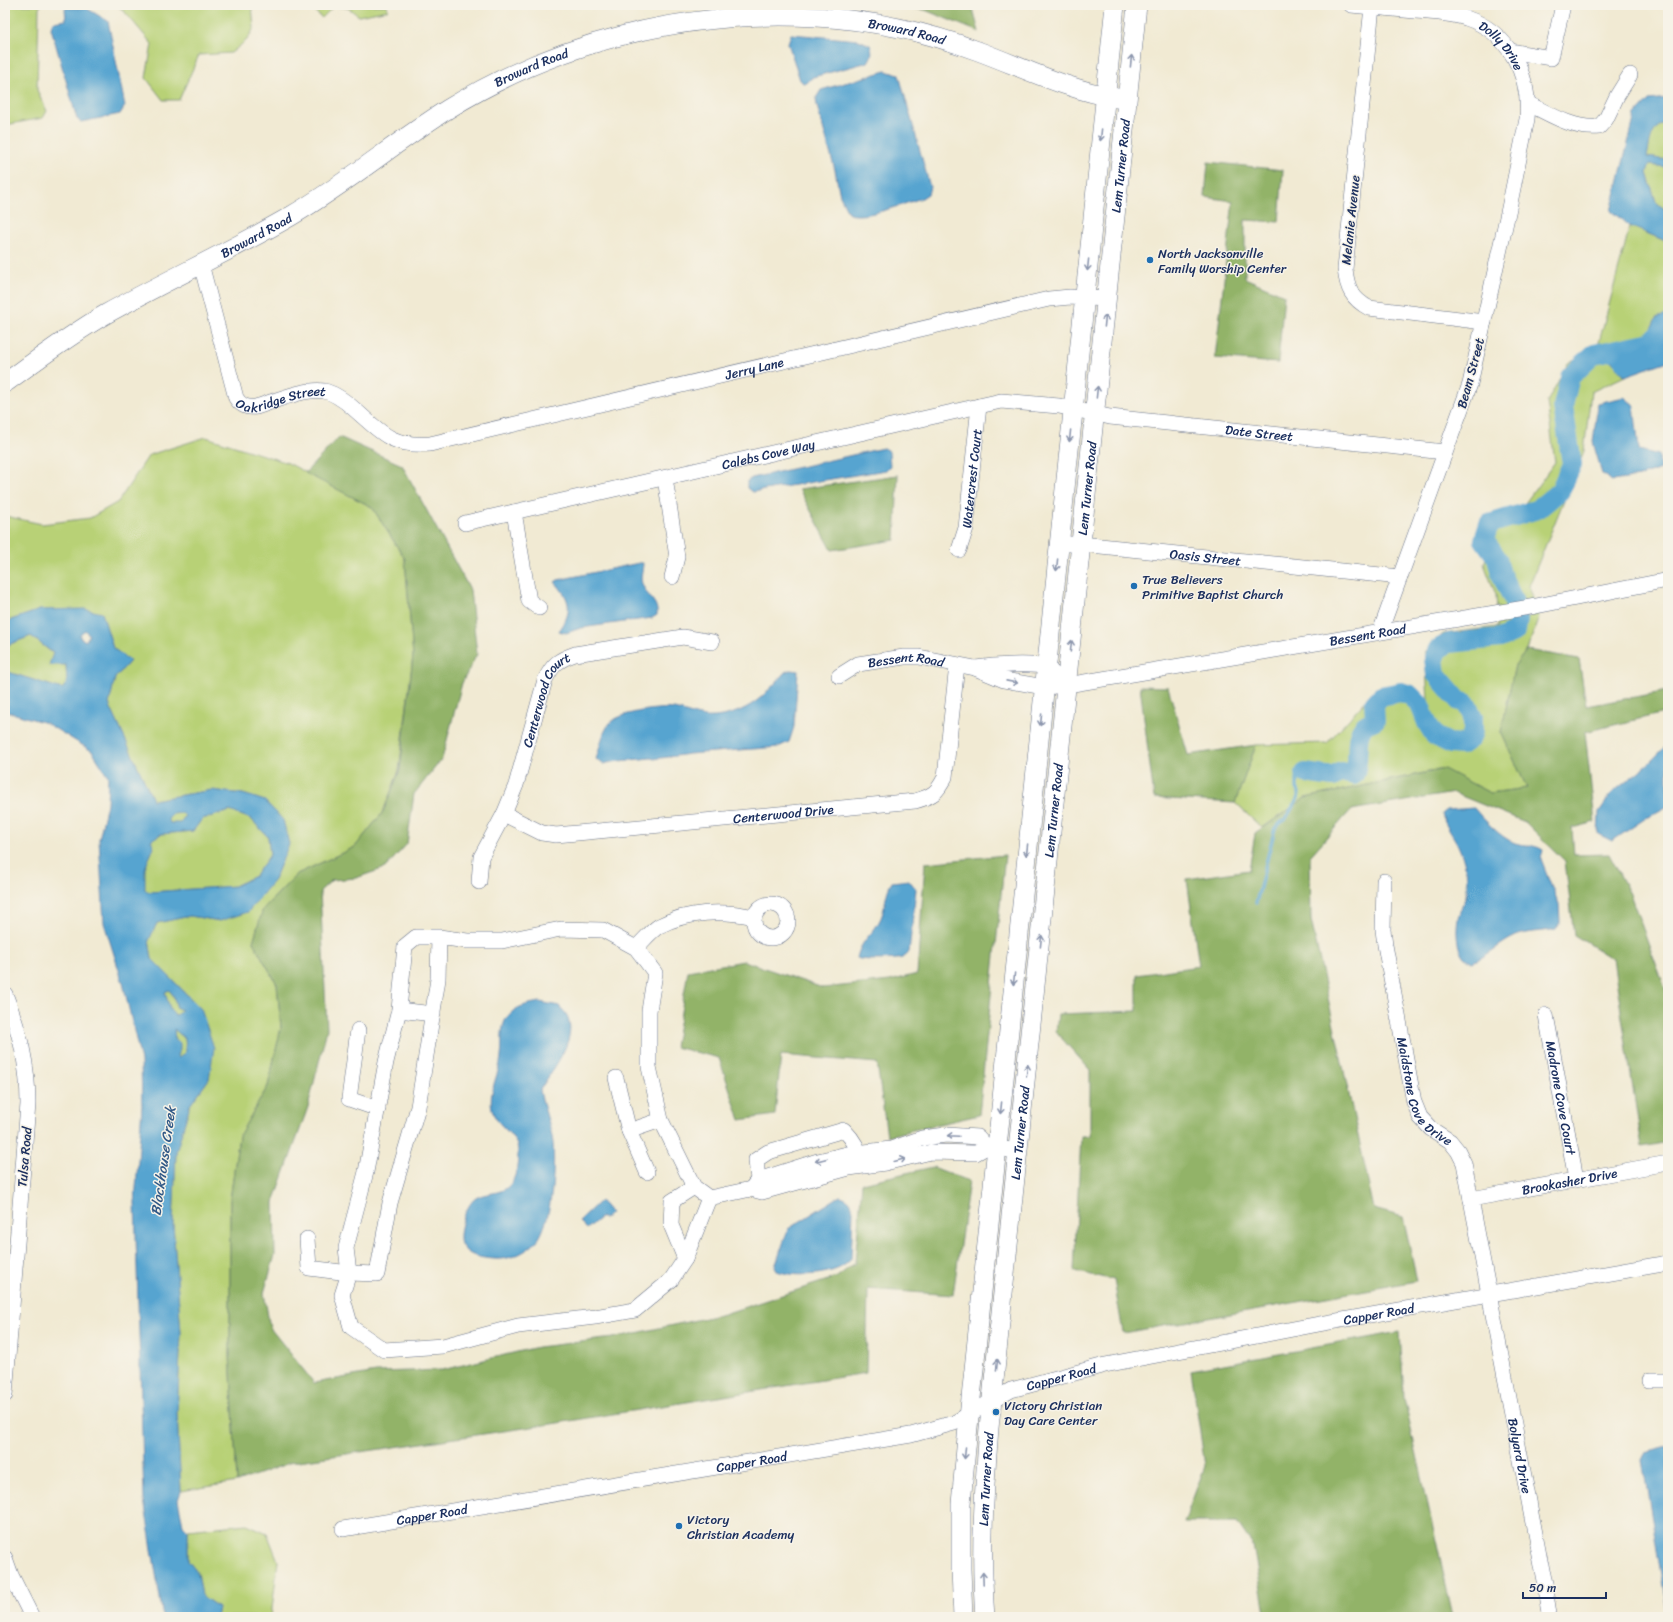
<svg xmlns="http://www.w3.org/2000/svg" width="1673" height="1622" font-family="Sriracha,sans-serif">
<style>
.green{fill:#b8d176;stroke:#6a806a}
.forest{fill:#92b367;stroke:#567162}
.water{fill:#57a4d0;stroke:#396a97;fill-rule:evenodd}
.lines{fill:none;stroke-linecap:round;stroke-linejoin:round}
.stream{stroke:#57a4d0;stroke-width:3.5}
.river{stroke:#57a4d0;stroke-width:20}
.minor-casing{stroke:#667087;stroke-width:16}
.major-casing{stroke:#667087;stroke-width:20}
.minor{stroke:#fff;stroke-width:15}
.major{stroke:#fff;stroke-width:19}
.oneway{stroke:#8d97ae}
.poi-dot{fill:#1f6fb2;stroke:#f7f3e8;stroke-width:1.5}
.labels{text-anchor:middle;stroke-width:3;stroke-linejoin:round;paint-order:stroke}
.street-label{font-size:13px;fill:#1b2f5e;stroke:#f7f3e8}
.poi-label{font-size:13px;fill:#1b2f5e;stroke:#f7f3e8;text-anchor:start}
.water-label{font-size:14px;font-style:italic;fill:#305886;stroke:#f7f3e8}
</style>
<rect width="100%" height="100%" fill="#f7f3e8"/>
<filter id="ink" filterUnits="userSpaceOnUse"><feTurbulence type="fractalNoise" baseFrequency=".025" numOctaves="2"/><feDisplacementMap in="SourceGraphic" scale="8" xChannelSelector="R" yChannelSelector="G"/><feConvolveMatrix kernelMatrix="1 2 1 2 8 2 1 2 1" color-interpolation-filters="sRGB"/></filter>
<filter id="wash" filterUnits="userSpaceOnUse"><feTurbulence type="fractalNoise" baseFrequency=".012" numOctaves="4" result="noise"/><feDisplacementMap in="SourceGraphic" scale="16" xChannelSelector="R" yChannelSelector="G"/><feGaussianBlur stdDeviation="0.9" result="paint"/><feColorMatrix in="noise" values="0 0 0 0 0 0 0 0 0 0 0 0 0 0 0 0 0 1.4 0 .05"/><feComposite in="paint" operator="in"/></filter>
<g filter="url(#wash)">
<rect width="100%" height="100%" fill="#f1ead3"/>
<path class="green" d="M 5,5 L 42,5 L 39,8 L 37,90 L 47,111 L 43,118 L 5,125 Z
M 116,5 L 252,5 L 254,28 L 247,40 L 231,53 L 199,55 L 179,100 L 163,100 L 146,78 L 152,44 L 123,10 Z
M 308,5 L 387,5 L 388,10 L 359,16 L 348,8 L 334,6 L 322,18 Z
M 1664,122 L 1668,122 L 1668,160 L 1647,157 L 1651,133 Z
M 1649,165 L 1668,167 L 1668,212 L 1656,202 L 1647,173 Z
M 1630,226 L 1668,242 L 1668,315 L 1656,318 L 1649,335 L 1599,346 L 1625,376 L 1591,392 L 1584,451 L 1529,586 L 1539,617 L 1527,650 L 1515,665 L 1501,732 L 1527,788 L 1490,793 L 1443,769 L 1305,798 L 1262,828 L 1235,803 L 1256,745 L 1327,743 L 1372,694 L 1401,685 L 1428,700 L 1425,652 L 1443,634 L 1498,627 L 1496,595 L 1484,564 L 1487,555 L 1477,531 L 1487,517 L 1523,506 L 1555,462 L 1547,402 L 1568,363 L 1598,346 Z
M 206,437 L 288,463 L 372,507 L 405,559 L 413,656 L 399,770 L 383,812 L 355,847 L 297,874 L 263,909 L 253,942 L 277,984 L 281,1028 L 268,1086 L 239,1136 L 230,1200 L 230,1355 L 237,1482 L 181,1491 L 177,1413 L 181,1333 L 173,1224 L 176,1152 L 190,1105 L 209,1079 L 201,1009 L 152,959 L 149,940 L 157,923 L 190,916 L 220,921 L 274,880 L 289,844 L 283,820 L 265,801 L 243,794 L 212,790 L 153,800 L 109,704 L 115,678 L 130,661 L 113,648 L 102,613 L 40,610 L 5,622 L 5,516 L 42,524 L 90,518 L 118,502 L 149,455 Z
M 31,636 L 66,664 L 67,683 L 62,689 L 5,671 L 5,646 Z
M 230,811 L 251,819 L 268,837 L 270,855 L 255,876 L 235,886 L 150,892 L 144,890 L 145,868 L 154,847 L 150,840 L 161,834 L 193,831 L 202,819 Z
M 182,813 L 185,816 L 180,824 L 170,823 L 168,819 L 172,814 Z
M 169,990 L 173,995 L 177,1008 L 182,1010 L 175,1017 L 170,1009 L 165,992 Z
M 174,1028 L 185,1039 L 187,1051 L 179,1058 L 177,1055 L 180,1049 L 175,1040 Z
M 247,1524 L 267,1533 L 278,1561 L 271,1617 L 216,1617 L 218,1607 L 202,1596 L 198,1573 L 188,1561 L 188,1530 Z"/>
<path class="forest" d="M 881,5 L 972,5 L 979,32 L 925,10 Z
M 1208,162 L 1283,170 L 1279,222 L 1245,220 L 1245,278 L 1284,295 L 1278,363 L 1215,358 L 1233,201 L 1205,197 Z
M 339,437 L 402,465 L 470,590 L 477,654 L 462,683 L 442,759 L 414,794 L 407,844 L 385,868 L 356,878 L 332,880 L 320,891 L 327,1029 L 308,1107 L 274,1202 L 275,1255 L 264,1293 L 270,1328 L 314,1383 L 376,1372 L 442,1370 L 538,1347 L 613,1338 L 724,1314 L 837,1277 L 855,1263 L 862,1183 L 933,1167 L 969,1181 L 953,1295 L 868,1289 L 866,1373 L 545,1425 L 292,1462 L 237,1482 L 230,1355 L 230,1200 L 239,1136 L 268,1086 L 281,1027 L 277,984 L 253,942 L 263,909 L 297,874 L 355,847 L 383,812 L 400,770 L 413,656 L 405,559 L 372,507 L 305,473 Z
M 898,475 L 895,540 L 832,550 L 799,489 Z
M 1527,650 L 1579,659 L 1586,706 L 1668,691 L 1668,712 L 1585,732 L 1595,822 L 1572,828 L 1574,855 L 1609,854 L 1630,894 L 1668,996 L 1668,1142 L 1642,1147 L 1613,959 L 1574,935 L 1565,861 L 1525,822 L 1454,793 L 1351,810 L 1310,856 L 1311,920 L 1374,1209 L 1403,1217 L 1417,1281 L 1123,1333 L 1114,1280 L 1074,1271 L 1081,1136 L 1090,1136 L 1090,1070 L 1056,1032 L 1058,1014 L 1137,1011 L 1137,975 L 1199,966 L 1187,879 L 1249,870 L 1255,834 L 1305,798 L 1444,769 L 1490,793 L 1527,788 L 1501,732 L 1515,665 Z
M 1140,686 L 1168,687 L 1188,755 L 1256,745 L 1235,803 L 1154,798 Z
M 1005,855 L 979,1115 L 887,1136 L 877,1063 L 781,1055 L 775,1115 L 740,1120 L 719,1058 L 675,1047 L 688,971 L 744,961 L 823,988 L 890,981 L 917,974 L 925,863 Z
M 1400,1332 L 1404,1397 L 1453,1617 L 1266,1617 L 1253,1546 L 1237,1522 L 1184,1522 L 1205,1466 L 1191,1370 Z"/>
<path class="water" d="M 65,8 L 86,8 L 108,21 L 125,106 L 120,114 L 81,122 L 77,119 L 51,28 L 53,22 L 66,20 Z
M 791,34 L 859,40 L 870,45 C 873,52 872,56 868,62 L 813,77 L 806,83 L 803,83 L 800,80 L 788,43 Z
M 886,71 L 899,75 L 930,187 L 928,194 L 922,198 C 902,204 868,219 849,214 L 840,196 L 835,170 L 817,106 L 816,98 L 821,90 Z
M 1668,98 L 1668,122 C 1651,125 1650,143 1647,157 L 1668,160 L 1668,167 L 1649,165 L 1647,173 L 1656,202 L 1668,212 L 1668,242 L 1630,226 L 1611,211 L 1635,115 L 1649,100 Z
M 1668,315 L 1668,361 L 1625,376 L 1598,346 L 1648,335 L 1656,318 Z
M 1624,397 L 1634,405 L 1639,450 L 1659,455 L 1660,469 L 1639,477 L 1612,481 L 1602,474 L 1593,442 L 1598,403 Z
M 883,448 L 888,450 L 889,452 L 890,466 L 886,470 L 752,492 L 747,488 L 747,481 L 752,478 Z
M 639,563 L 643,563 C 643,571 639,578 643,586 C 647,597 659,602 657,615 L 652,618 L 581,628 L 566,633 L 559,631 C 573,611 571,600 555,582 L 558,580 Z
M 85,609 L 102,613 L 113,648 L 130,661 L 115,678 L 109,704 L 153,800 L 212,790 L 243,794 L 265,801 L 283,820 L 289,844 L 274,880 L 248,912 L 220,921 L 190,916 L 157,923 L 149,940 L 152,959 L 201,1009 L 214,1048 L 209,1079 L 190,1105 L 176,1152 L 173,1224 L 181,1333 L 177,1413 L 181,1491 L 178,1500 L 183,1525 L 188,1530 L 188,1561 L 198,1573 L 202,1596 L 218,1607 L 216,1617 L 163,1617 L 144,1500 L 135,1202 L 142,1106 L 141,1061 L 123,983 L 104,923 L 99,839 L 107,804 L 108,776 L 92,751 L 46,723 L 5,711 L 5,671 L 62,689 L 67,683 L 66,665 L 49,665 L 53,653 L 31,636 L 5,646 L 5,622 L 40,610 ZM 85,630 L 89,635 L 86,641 L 80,638 L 80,634 ZM 230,811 L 251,819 L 268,837 L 270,855 L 255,876 L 235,886 L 150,892 L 145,890 L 145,868 L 154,847 L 151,840 L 161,834 L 193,831 L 202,819 ZM 182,813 L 185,816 L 180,823 L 170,823 L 168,819 L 172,814 ZM 169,990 L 173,995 L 177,1008 L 182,1010 L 175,1016 L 170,1009 L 165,992 ZM 174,1029 L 185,1039 L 186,1051 L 179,1058 L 177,1055 L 180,1049 L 180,1043 L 175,1040 Z
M 790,670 L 798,671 L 794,727 L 789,742 L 778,747 L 689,754 L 654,759 L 651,758 C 635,760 619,760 603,764 L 596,759 C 600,748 602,732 610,723 C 620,712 661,707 674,709 C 693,713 701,720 722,716 C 752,710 766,694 785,672 Z
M 1668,744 L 1668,806 L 1646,818 L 1612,841 L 1598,834 L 1599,812 L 1612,793 L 1648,764 Z
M 1474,808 C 1483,819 1501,838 1515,843 C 1525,846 1534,844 1543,850 L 1541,859 L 1559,905 L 1560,922 L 1556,929 C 1543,932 1528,931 1516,936 C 1500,943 1488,956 1472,962 C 1470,960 1466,959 1464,957 C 1456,948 1456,929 1458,918 C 1461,905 1468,898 1467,883 C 1467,872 1464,860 1460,850 C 1455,837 1445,827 1442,814 L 1447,810 Z
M 909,880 L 916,889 L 909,952 C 907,955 906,956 902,958 C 896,960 862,961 857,958 C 861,939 874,934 881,918 C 886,906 885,892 892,882 Z
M 540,1002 L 559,1006 C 562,1009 567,1014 568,1018 C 577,1041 551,1071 540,1090 C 543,1108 551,1125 553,1143 C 555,1167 552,1217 539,1238 C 530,1251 511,1260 495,1259 C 482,1258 467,1257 461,1244 C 457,1233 466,1204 476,1198 C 484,1193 495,1194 503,1190 C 517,1184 518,1164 518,1150 C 517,1134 496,1126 492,1110 C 488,1091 499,1075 501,1057 C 503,1044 499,1027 508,1016 C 516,1006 528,1004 540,1002 Z
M 840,1196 C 849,1198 852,1202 853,1212 L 851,1259 C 839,1276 795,1278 777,1271 L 775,1267 L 788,1229 Z
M 600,1201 C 605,1205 607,1209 611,1213 L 604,1219 L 601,1217 L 587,1229 L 579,1221 Z
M 1668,1447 L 1668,1617 L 1642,1459 L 1645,1453 Z"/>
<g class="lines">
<path class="stream" d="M 1256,903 L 1275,828 L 1286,818 L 1298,798 L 1299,793 L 1297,788 L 1297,778 L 1300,774 L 1305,773"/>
<path class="river" d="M 1305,773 L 1333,777 L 1341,772 L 1354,775 C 1361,761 1353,737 1364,726 C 1366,723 1372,722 1375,720 L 1374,704 L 1381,696 L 1401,692 L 1410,695 L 1420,705 L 1427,723 L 1435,736 L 1451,744 L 1461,745 L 1471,738 L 1473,730 L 1473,717 L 1466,703 L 1459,701 L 1436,674 L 1434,658 L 1438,649 L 1449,643 L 1501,638 L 1516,631 L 1518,619 L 1513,599 L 1501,574 L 1497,558 L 1484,540 L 1489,524 L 1538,509 L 1560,491 L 1572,464 L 1563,406 L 1570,377 L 1594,354 L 1651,342 L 1668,325"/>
</g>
</g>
<g filter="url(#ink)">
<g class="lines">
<defs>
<g id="minor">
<path id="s1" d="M 1351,5 C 1372,7 1393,9 1415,11 C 1432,12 1449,13 1466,18 C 1509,32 1531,76 1527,119 L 1509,208 L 1470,384 L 1380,632"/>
<path d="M 1372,7 L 1345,269 C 1347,288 1352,299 1369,308 L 1484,322"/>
<path d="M 1510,51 L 1551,58 L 1563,5"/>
<path d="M 1529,104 C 1550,114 1574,130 1599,127 L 1606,119 L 1617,96 L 1630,75"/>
<path id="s2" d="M 201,264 L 236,398 C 241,406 247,408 256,407 C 275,401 305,388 324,391 C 335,393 345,401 353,408 C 381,432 390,447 430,444 L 1049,299 L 1070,297 L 1107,299"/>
<path d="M 665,478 L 677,557 L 672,577"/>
<path d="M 514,512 L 529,601 L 539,608"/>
<path id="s3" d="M 465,523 L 1001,401 L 1059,406 L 1110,417 L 1445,452"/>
<path id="s4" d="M 1059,544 L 1081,544 L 1400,577"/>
<path id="s5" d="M 959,550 L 966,528 L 979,406"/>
<path d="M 976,668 C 990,666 1035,662 1046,668 C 1049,669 1052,672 1054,674"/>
<path id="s6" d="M 839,676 L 858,664 L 904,657 L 919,657 L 975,668 L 1004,680 L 1044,687 L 1067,685 L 1536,606 L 1668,580"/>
<path id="s7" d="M 504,814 L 542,833 L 556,835 L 915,801 C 933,796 937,793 945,777 L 957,665"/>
<path id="s8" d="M 1384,881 L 1383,930 L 1385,945 L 1414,1102 L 1420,1117 L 1431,1129 L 1450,1141 L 1458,1151 L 1464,1163 L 1551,1617"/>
<path id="s9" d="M 479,882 L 481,857 L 504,814 L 516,785 L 545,680 C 553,664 558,660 575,654 L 683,637 L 712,642"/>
<circle cx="771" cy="921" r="17"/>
<path d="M 439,937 L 438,979 L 418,1107 L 390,1203 L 377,1274 L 349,1273 L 346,1248 L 366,1172 L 386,1062 L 399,1010 L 405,946 L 416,937 L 439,937 L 467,941 L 502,941 L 561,929 L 603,930 L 636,948 L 655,973 L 649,1011 L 649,1067 L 661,1120 L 694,1187 L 709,1198 L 751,1189"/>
<path d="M 636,948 C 643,941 651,931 659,926 C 688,911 723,910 754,917"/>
<path d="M 5,994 C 20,1032 28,1064 28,1104 L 5,1395"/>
<path d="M 399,1010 L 433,1014"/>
<path id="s10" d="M 1546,1015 L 1576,1179"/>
<path d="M 358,1030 L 349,1099 L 378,1109"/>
<path d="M 616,1078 L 629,1131"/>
<path d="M 987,1147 L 978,1137 L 946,1135 L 922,1138 L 891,1149 L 847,1154 L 818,1161 L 758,1180 L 751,1189 L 762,1192 L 849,1168 L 885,1163 L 931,1152 L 976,1153 L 987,1147 L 1019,1151"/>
<path d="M 647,1172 L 629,1131 L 661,1120"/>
<path d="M 758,1180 L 756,1160 L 768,1152 L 844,1130 C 853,1139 859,1148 861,1161"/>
<path id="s11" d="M 1471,1199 L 1668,1163"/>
<path d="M 307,1239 L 309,1268 L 349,1273 L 342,1295 L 351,1327 L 384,1350 L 443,1346 L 518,1326 L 595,1317 L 635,1310 L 671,1280 L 685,1259 L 671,1225 L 672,1201 L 694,1187"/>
<path d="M 685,1259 L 709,1198"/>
<path d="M 1649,1380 L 1668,1380"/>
<path id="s12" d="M 343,1529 L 911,1435 L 954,1423 L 1011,1390 L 1105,1365 L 1319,1324 L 1668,1263"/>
<path d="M 5,1558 L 11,1575 L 32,1617"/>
</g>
<g id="major">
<path id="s13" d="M 5,383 C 38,359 71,334 106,314 C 167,280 231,251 291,216 C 346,184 394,143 448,109 C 558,41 687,10 816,17 C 871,20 927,32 978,51 C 1024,68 1068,90 1117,98"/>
<path d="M 963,1617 L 961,1569 L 961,1504 L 967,1437 L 1115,5"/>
<path id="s14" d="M 985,1617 C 980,1554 984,1491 989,1428 L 1137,5"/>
</g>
</defs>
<use href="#minor" class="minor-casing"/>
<use href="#major" class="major-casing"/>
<use href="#minor" class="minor"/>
<use href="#major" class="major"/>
</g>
<defs><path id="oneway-shaft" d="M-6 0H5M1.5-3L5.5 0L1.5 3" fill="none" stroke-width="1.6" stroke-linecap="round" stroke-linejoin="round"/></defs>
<g class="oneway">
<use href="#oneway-shaft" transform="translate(1131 61) rotate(-84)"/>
<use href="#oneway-shaft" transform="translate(1101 135) rotate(96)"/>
<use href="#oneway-shaft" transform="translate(1088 265) rotate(96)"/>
<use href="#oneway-shaft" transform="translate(1105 321) rotate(-84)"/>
<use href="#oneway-shaft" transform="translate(1097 392) rotate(-84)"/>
<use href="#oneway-shaft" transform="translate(1070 436) rotate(96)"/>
<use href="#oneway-shaft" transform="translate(1057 565) rotate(96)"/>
<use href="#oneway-shaft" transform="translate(1071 646) rotate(-84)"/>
<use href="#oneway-shaft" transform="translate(1012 682) rotate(11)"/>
<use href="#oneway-shaft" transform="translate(1041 720) rotate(96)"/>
<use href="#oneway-shaft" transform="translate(1027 850) rotate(96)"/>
<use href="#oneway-shaft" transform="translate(1041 941) rotate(-84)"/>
<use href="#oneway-shaft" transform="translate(1014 979) rotate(96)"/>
<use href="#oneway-shaft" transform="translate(1027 1070) rotate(-84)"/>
<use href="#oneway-shaft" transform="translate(1001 1108) rotate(96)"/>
<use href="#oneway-shaft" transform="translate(953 1136) rotate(-177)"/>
<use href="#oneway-shaft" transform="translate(821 1160) rotate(166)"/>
<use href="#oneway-shaft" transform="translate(900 1160) rotate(-14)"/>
<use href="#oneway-shaft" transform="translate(997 1365) rotate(-84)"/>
<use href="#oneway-shaft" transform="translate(965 1453) rotate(95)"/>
<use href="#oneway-shaft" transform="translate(983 1578) rotate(-92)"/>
</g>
</g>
<g class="poi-dot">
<circle cx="1150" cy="260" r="4"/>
<circle cx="1134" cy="586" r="4"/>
<circle cx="996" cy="1412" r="4"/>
<circle cx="679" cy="1526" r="4"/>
</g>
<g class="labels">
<g class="street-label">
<text dy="5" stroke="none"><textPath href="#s13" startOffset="999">Broward Road</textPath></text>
<text dy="5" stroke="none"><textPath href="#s1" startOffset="162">Dolly Drive</textPath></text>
<text dy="5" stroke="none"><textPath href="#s13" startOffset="615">Broward Road</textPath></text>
<text dy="5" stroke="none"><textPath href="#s14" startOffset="1458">Lem Turner Road</textPath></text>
<text transform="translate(1350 220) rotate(-84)" y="5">Melanie Avenue</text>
<text dy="5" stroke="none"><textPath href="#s13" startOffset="292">Broward Road</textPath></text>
<text dy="5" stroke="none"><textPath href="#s2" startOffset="688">Jerry Lane</textPath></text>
<text transform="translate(1470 373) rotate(-75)" y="5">Beam Street</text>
<text dy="5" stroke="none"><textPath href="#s2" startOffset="188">Oakridge Street</textPath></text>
<text dy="5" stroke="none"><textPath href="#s3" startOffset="810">Date Street</textPath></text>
<text dy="5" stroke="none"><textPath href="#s3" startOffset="311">Calebs Cove Way</textPath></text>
<text dy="5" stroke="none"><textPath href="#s5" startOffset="73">Watercrest Court</textPath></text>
<text dy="5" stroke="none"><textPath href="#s14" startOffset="1134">Lem Turner Road</textPath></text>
<text dy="5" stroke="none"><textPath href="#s4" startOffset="147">Oasis Street</textPath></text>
<text dy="5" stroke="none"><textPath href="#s6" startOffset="541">Bessent Road</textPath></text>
<text dy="5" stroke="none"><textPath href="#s6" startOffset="71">Bessent Road</textPath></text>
<text dy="5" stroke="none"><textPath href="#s9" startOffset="197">Centerwood Court</textPath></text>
<text dy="5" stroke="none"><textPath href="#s14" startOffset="810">Lem Turner Road</textPath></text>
<text dy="5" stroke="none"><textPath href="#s7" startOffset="285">Centerwood Drive</textPath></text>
<text dy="5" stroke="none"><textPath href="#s8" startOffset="219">Maidstone Cove Drive</textPath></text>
<text dy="5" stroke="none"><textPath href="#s10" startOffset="84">Madrone Cove Court</textPath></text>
<text dy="5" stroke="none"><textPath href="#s14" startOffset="486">Lem Turner Road</textPath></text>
<text transform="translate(24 1157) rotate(-85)" y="5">Tulsa Road</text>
<text dy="5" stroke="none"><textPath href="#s11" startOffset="100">Brookasher Drive</textPath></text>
<text dy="5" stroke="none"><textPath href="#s12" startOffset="1062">Capper Road</textPath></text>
<text dy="5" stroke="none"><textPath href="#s12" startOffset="738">Capper Road</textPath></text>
<text dy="5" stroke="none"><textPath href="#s8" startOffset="603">Bolyard Drive</textPath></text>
<text dy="5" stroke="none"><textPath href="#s12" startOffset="414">Capper Road</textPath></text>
<text dy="5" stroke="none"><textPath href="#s14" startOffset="138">Lem Turner Road</textPath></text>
<text dy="5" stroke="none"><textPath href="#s12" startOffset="90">Capper Road</textPath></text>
</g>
<g class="poi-label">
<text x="1158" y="258">North Jacksonville<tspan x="1158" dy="15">Family Worship Center</tspan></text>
<text x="1142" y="584">True Believers<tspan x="1142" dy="15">Primitive Baptist Church</tspan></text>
<text x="1004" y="1410">Victory Christian<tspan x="1004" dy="15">Day Care Center</tspan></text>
<text x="687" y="1524">Victory<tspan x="687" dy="15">Christian Academy</tspan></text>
</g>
<g class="water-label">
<text transform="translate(163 1161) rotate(-82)" y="5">Blockhouse Creek</text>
</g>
</g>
<rect width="1673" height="1622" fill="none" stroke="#f7f3e8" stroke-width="20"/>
<path d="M1523 1592v6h83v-6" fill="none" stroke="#1b2f5e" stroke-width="2"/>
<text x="1529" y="1592" font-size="12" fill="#1b2f5e" stroke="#f7f3e8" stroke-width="3" paint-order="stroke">50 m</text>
</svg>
